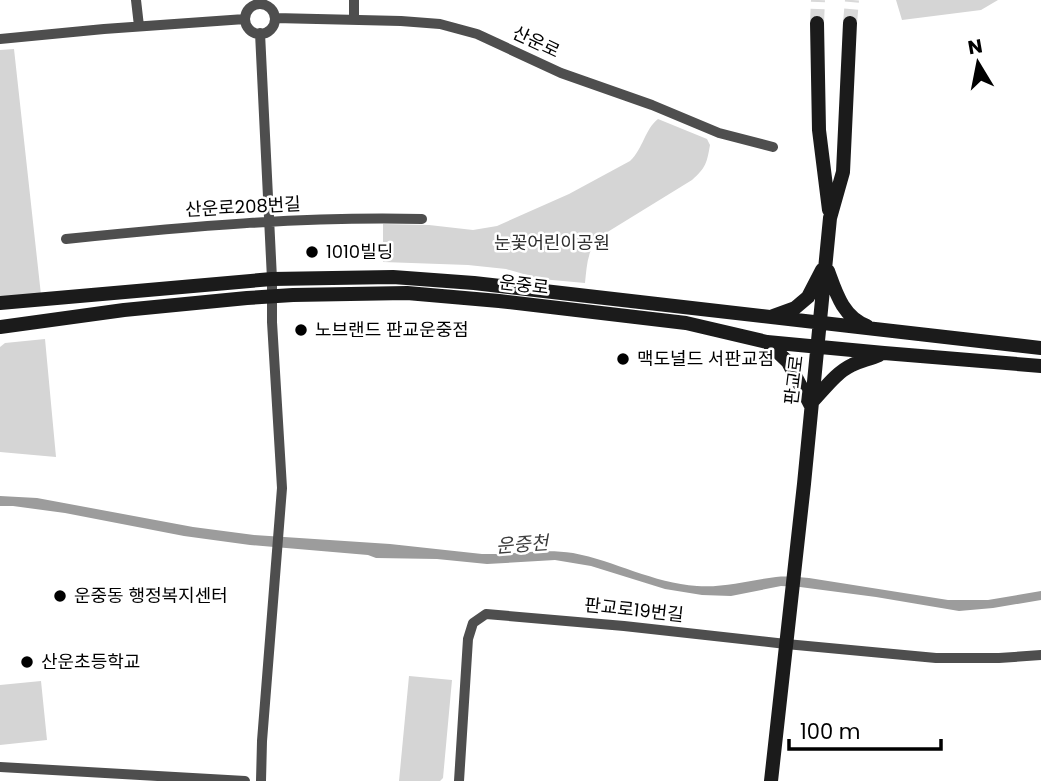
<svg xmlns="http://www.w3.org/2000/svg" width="1041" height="781" font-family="Poppins,'Noto Sans KR',sans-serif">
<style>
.green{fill:#d5d5d5}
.water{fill:#9c9c9c}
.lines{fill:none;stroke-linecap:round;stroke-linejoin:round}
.secondary-tunnel{stroke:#d9d9d9;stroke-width:14;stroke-dasharray:14 7;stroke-linecap:butt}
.minor{stroke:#4e4e4e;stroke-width:10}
.secondary{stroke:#1b1b1b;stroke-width:14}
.poi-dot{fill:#000;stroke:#fff;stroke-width:2.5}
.labels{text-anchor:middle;stroke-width:5;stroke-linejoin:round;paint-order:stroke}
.street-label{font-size:18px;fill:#000;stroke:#fff}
.park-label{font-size:18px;fill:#2c2c2c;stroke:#fff}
.poi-label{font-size:18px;fill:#000;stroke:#fff;text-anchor:start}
.water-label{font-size:19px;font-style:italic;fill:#3d3d3d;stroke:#fff}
</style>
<rect width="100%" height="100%" fill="#fff"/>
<path class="green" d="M 896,0 L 998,0 L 981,10 L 902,20 Z
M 14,49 L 41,295 L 0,297 L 0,50 Z
M 658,119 L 707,139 L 710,145 C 707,162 706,168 692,180 L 601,236 C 587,249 587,265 585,283 L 541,279 L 506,269 L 468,265 L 383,262 L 383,224 L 429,225 L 473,230 L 497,226 L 569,194 L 630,161 C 643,149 645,129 658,119 Z
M 45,339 L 56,457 L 0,452 L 0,347 L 5,343 Z
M 409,676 L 452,680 L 443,778 L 440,781 L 399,781 Z
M 41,681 L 47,740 L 0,745 L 0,685 Z"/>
<path class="water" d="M 0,496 L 37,498 L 193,527 L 254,535 L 390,544 L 482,554 C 512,555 542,548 573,553 C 615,561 653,583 697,586 C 724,588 750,580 776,577 C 787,576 798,577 809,578 L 948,600 L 988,600 L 1041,591 L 1041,600 L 993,608 L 959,611 L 876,597 L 800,587 L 781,586 L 731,596 L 702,595 L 665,589 L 591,566 L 555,560 L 487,564 L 437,559 L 376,558 L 368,555 L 250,545 L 184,536 L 65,513 L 13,506 L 0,506 Z"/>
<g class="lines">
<path class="secondary-tunnel" d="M 817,23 L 818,0
M 850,23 L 852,0"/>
<path class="minor" d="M 136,0 L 139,26
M 354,0 L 354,19
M245 19a15 15 0 1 1 30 0a15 15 0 1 1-30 0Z
M 275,18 L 401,21 L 440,24 L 477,34 L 561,73 L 652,105 L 719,133 L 773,147
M 260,33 L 272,279 L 272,322 L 282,488 L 262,741 L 261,781
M 0,39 L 104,29 L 245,19
M 66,239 C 184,227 303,216 422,219
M 0,767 L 245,781
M 459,781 L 468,639 L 473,623 L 486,614 L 624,626 L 786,644 L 936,658 L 999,658 L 1041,655"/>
<path class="secondary" d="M 817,23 L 819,130 L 829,210
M 828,271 C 836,293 843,317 867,326
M 0,303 L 272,279 L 393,277 L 474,283 L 1041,348
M 773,316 L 795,308 L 808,297 L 822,270
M 0,327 L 124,310 L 247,298 L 293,295 L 407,293 L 499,301 L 686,323 L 767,342 L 884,353 L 1041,366
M 767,342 L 788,362 L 810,404
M 810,404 C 823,391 835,373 852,365 C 860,361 870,359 879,355
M 771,781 L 804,484 L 830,218 L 843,172 L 850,23"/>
</g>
<g class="poi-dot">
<circle cx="312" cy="252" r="7"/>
<circle cx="301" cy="330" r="7"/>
<circle cx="623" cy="359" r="7"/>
<circle cx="60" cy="596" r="7"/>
<circle cx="27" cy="662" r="7"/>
</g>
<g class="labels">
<g class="street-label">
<text transform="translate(536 42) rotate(25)" y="6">산운로</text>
<text transform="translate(243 207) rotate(-3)" y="6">산운로208번길</text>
<text transform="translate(524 285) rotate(7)" y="6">운중로</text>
<text transform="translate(794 380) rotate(-83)" y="6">판교로</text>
<text transform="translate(634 610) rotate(6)" y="6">판교로19번길</text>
</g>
<g class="park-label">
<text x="552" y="249">눈꽃어린이공원</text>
</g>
<g class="poi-label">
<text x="326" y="258">1010빌딩</text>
<text x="315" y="336">노브랜드 판교운중점</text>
<text x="637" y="365">맥도널드 서판교점</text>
<text x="74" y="602">운중동 행정복지센터</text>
<text x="41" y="668">산운초등학교</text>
</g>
<g class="water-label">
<text transform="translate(522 544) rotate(-4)" y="7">운중천</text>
</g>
</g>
<g transform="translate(978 63) rotate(350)" stroke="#ffffff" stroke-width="5" paint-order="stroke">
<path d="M0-5L12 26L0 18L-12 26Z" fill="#000000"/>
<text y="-10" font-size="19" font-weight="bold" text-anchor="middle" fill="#000000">N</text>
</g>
<path d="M789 739v10h152v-10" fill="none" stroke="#000000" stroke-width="3.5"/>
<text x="800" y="739" font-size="21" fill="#000000" stroke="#ffffff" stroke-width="5" paint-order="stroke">100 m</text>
</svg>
